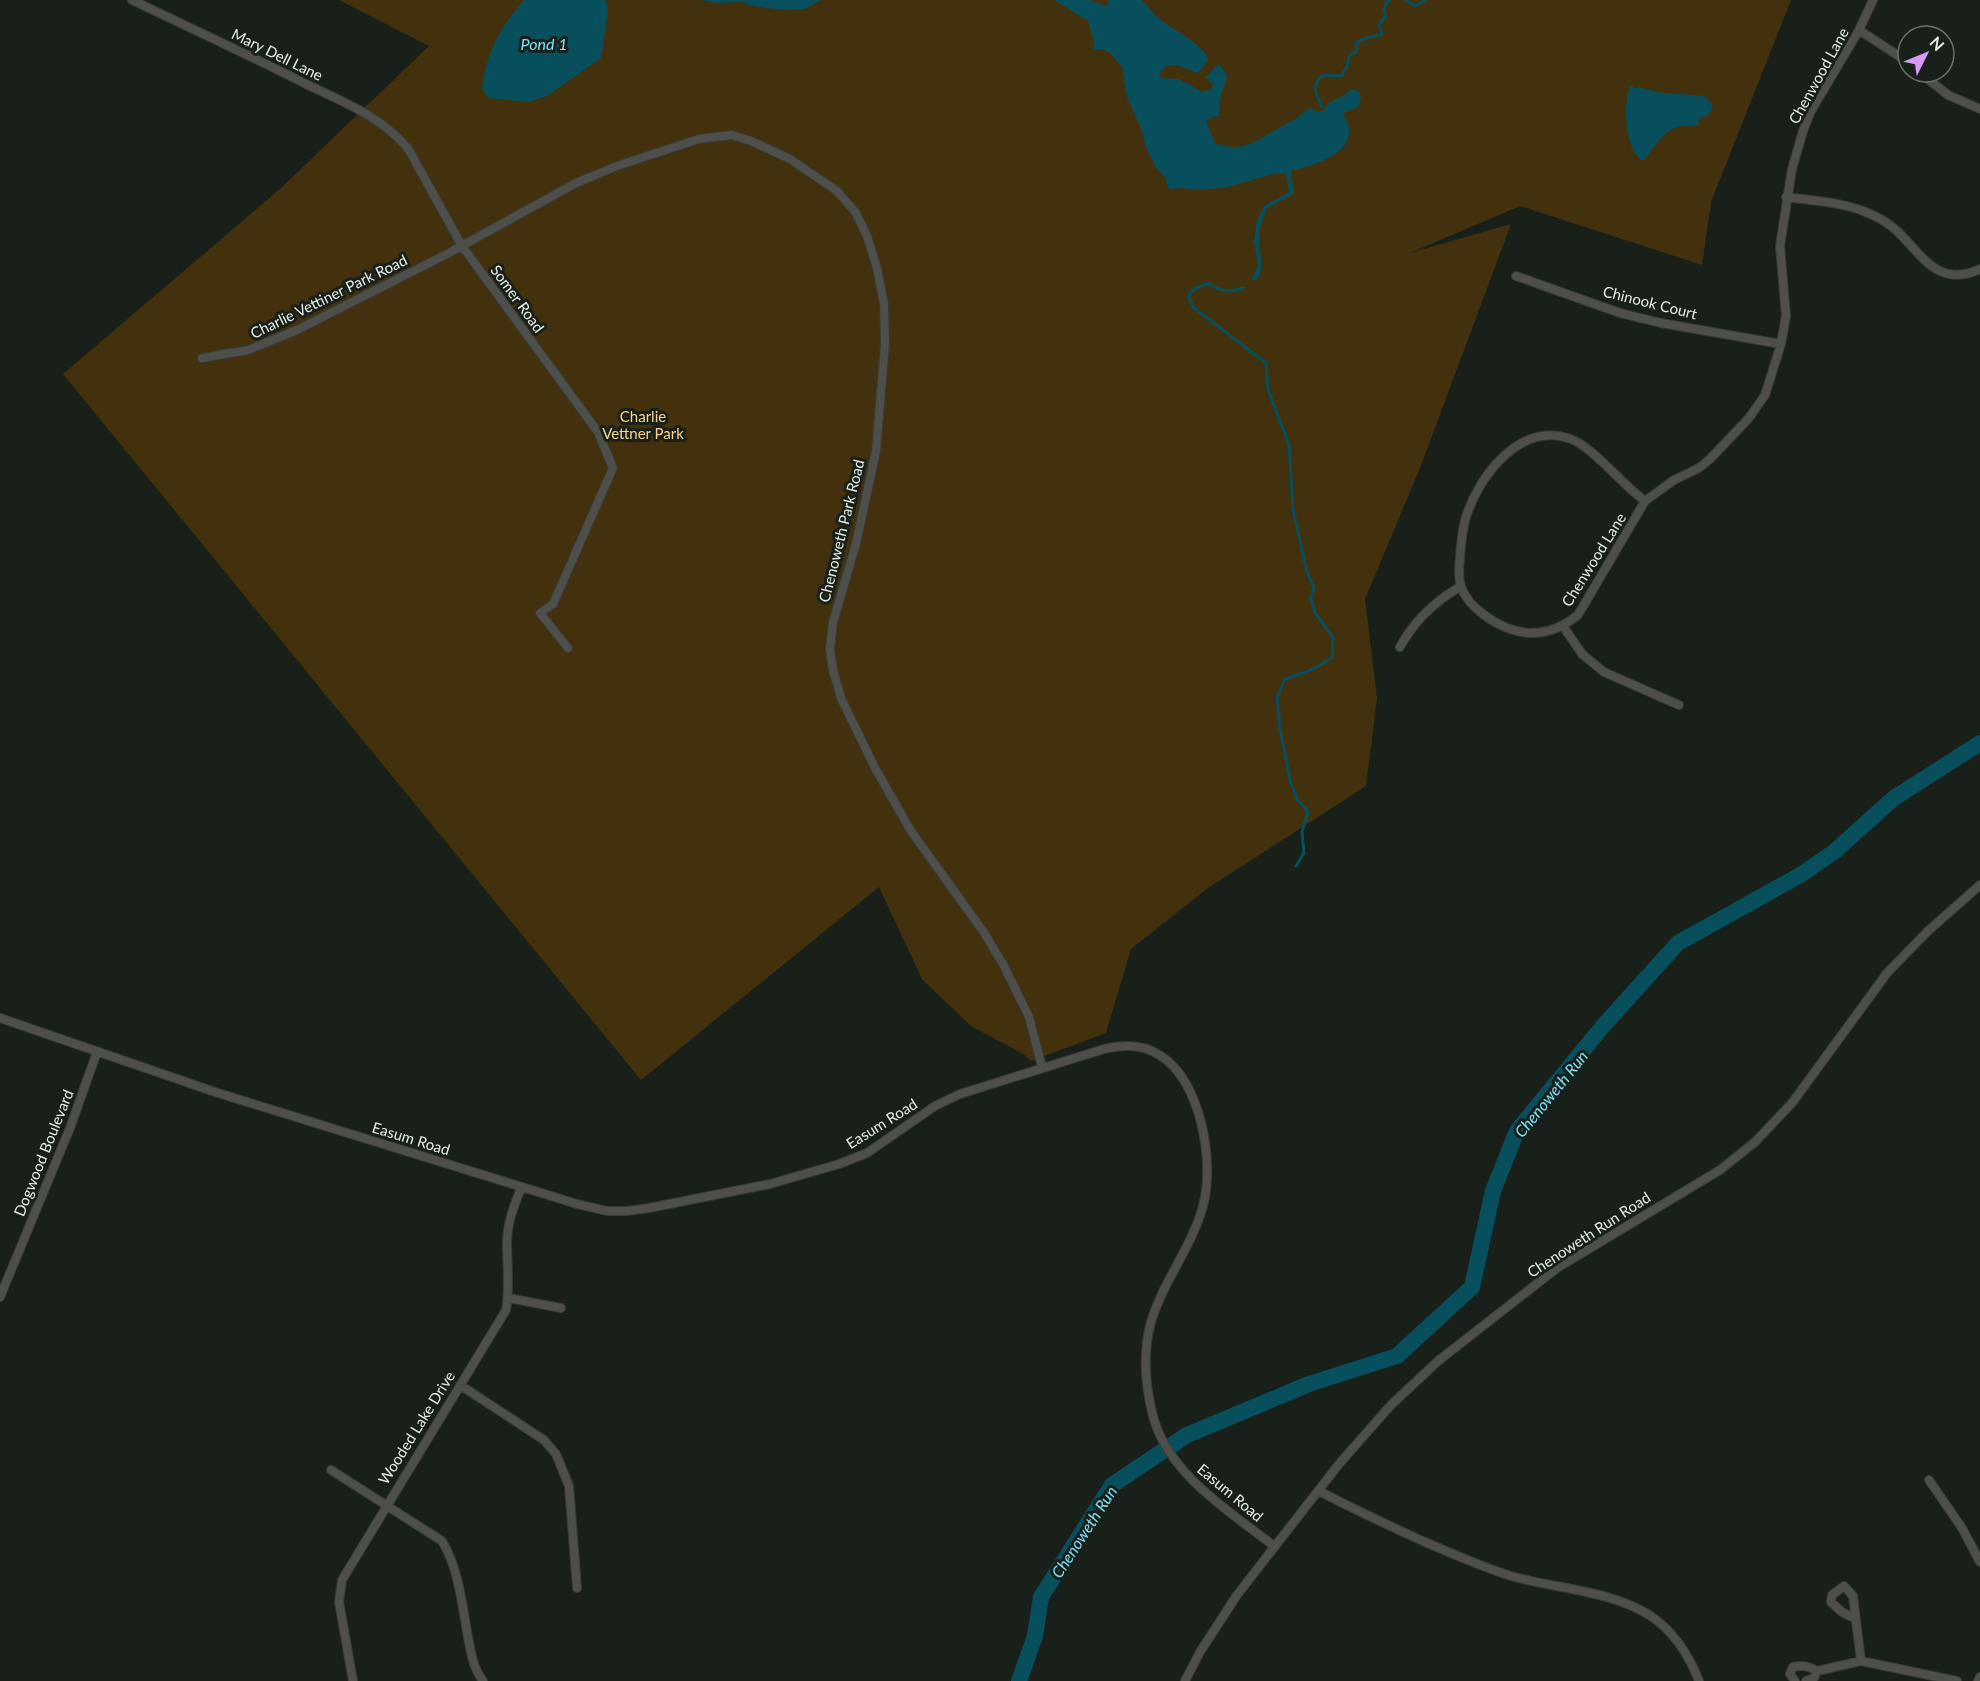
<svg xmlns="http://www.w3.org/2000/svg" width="1980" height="1681" font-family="Lato,sans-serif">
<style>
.green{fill:#43310d}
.water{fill:#084f5d}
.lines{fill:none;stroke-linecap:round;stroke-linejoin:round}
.stream{stroke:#084f5d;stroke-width:3}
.river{stroke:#084f5d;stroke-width:16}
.street-casing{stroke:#363c37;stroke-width:10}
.street{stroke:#4e4e4a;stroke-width:8}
.labels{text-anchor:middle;stroke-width:6;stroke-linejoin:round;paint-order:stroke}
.street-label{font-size:15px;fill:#e6ebe6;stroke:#19201a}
.park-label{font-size:15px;fill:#f8d38d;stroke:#19201a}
.water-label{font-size:16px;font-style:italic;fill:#7fe0f7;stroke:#19201a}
</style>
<rect width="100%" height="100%" fill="#19201a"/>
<path class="green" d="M 339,0 L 1791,0 L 1711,202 L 1702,265 L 1520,206 L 1410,253 L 1511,224 L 1420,468 L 1365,599 L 1377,698 L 1366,786 L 1208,888 L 1131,949 L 1106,1033 L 1031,1061 L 1025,1055 L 971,1026 L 922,979 L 879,887 L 641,1080 L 63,374 L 280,189 L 429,46 Z"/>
<path class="water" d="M 524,0 L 606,0 L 608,12 L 601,58 L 547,96 L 528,102 L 488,98 L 482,88 C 487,51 500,28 524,0 Z
M 700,0 L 821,0 L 805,9 L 785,10 L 753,6 L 742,2 L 717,3 Z
M 1054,0 L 1089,0 L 1106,6 L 1109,4 L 1107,0 L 1142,0 C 1148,7 1154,15 1162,21 C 1174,30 1206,46 1208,60 L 1198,73 L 1180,66 L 1166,65 L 1159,75 L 1161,78 L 1179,79 L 1202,92 L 1212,89 L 1213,85 L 1206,77 L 1218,64 C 1233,77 1225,80 1221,95 C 1219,102 1220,109 1219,116 L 1212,117 L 1206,121 L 1215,143 C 1242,153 1254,142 1277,129 C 1289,122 1299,119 1307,108 L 1320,112 L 1325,109 L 1327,104 L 1345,95 L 1350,89 L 1359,91 L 1361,99 L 1358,107 L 1343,113 C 1345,119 1349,122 1349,130 C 1351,156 1310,166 1291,171 L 1294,194 L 1267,208 C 1262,219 1259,230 1259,242 C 1259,255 1266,268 1256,280 L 1251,280 L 1258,266 L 1254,241 L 1257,220 L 1264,206 L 1289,192 L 1286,173 L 1273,174 L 1228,187 L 1198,190 L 1183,188 L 1169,189 L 1165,177 L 1156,168 L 1146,147 L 1142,131 L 1127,97 L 1122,67 L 1110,53 L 1102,49 L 1093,50 L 1094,42 L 1088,21 Z
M 1631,85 L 1634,88 L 1639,87 L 1656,92 L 1704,96 L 1712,104 C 1712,113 1708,117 1699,118 L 1698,126 C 1666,122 1661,139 1644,160 L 1641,160 C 1625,147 1622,104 1631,85 Z"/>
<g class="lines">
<path class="stream" d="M 1406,0 L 1415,6 L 1426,0
M 1322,107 C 1316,95 1311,85 1323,75 L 1341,76 L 1347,67 L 1349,56 L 1357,51 L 1356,45 L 1360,40 L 1382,34 L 1379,25 L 1386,16 L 1384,11 L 1386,3 L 1390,0
M 1244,288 C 1230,292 1221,293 1209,283 L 1194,289 L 1188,296 L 1194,308 L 1266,363 L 1268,390 L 1289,444 L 1293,509 L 1307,572 L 1314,588 L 1311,598 L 1315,613 L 1333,637 L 1332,658 L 1309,671 L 1285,679 L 1277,697 L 1280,728 L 1290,780 L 1297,799 L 1308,812 L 1302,832 L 1304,853 L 1296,866"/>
<path class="river" d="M 1019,1681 L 1035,1636 L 1041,1597 L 1112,1485 L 1187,1435 L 1309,1384 L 1397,1356 L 1472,1287 L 1493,1191 L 1517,1131 L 1603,1026 L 1678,943 L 1802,874 L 1835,851 L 1894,798 L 1980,743"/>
<defs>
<path id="street" d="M 132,0 C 190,28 249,55 306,84 C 343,102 383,117 409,150 L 462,246 L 598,432 L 613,468 L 553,604 L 540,613 L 568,648
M 1859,30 L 1908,62
M 1919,72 L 1948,95 L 1980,109
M 1786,197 C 1813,201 1844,202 1868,213 C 1878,217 1888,223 1896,230 C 1921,253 1937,289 1980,269
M 1516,276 L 1620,313 L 1661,323 L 1781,344
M 202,358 L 248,350 L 297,330 L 447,254 L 576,183 L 617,166 L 699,139 L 732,135 L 751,141 L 790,159 L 837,191 L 856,213 L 867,236 L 877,268 L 884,304 L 885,344 L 876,451 L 856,544 L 833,622 L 830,650 L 833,670 L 841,698 L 875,768 L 911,831 L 985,934 L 1004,966 L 1029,1017 L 1042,1067
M 1645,501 C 1622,485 1592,445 1568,438 C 1519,423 1479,476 1466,517 C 1462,530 1461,544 1460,557 C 1459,568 1458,579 1462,589 C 1469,607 1493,623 1510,629 C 1535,638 1558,631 1578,615 L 1645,501 L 1674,480 L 1699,468 L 1710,459 L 1749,418 L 1765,395 L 1781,344 L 1786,316 L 1780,246 L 1792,169 L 1803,131 L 1811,111 L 1859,30 L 1873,0
M 1563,626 L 1582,654 L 1604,672 L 1679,705
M 1400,647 C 1414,621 1433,603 1458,588 L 1462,589
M 0,1018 L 218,1093 L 577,1204 L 607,1211 L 627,1211 L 649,1208 L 770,1184 L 839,1164 L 867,1153 L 935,1106 L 960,1094 L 1104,1049 C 1124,1044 1144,1044 1161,1056 C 1201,1081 1215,1163 1203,1206 C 1192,1247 1163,1281 1151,1322 C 1143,1351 1145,1383 1152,1412 C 1165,1472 1229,1511 1274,1546
M 0,1297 L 70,1128 L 97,1052
M 508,1298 L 561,1308
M 460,1385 L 544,1440 L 556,1454 L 569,1486 L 577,1588
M 331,1470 L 442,1541 C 459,1569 462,1605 468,1637 C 471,1653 473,1668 483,1681
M 1929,1480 L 1962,1528 L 1980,1562
M 1319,1491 C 1351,1508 1384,1523 1418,1539 C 1448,1552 1479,1566 1511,1576 C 1557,1589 1610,1590 1651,1616 C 1674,1632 1689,1655 1699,1681
M 1854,1618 L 1842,1612 L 1831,1602 L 1832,1595 L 1844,1586 L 1853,1596 L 1861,1661
M 353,1681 L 339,1602 L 342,1580 L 506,1310 C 510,1287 507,1266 507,1243 C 507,1223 514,1206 521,1188
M 1185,1681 L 1200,1652 L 1237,1595 L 1339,1464 L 1391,1405 L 1438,1361 L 1557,1268 L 1720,1170 L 1755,1142 L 1792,1103 L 1887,973 L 1928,931 L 1980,885
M 1795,1681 L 1790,1674 L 1793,1667 C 1803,1665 1809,1666 1817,1671
M 1806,1681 L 1814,1678 L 1817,1671 L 1861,1661 L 1957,1681
M 1978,1681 L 1980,1677"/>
</defs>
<use href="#street" class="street-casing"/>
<use href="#street" class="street"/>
</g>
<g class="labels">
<g class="street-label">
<text transform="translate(277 55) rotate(26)" y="5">Mary Dell Lane</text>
<text transform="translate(1819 76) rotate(-61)" y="5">Chenwood Lane</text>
<text transform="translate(329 297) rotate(-26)" y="5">Charlie Vettiner Park Road</text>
<text transform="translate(517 299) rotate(54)" y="5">Somer Road</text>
<text transform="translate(1650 303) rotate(14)" y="5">Chinook Court</text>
<text transform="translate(842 531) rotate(-76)" y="5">Chenoweth Park Road</text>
<text transform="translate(1594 560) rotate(-58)" y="5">Chenwood Lane</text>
<text transform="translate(882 1124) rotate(-32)" y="5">Easum Road</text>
<text transform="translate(411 1139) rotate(17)" y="5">Easum Road</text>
<text transform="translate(44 1153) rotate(-68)" y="5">Dogwood Boulevard</text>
<text transform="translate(1589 1235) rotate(-33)" y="5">Chenoweth Run Road</text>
<text transform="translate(417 1428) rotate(-58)" y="5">Wooded Lake Drive</text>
<text transform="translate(1230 1493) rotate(40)" y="5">Easum Road</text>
</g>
<g class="park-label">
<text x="643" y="422">Charlie<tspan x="643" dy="17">Vettner Park</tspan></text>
</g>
<g class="water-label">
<text x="544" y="50">Pond 1</text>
<text transform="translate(1551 1094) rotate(-51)" y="6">Chenoweth Run</text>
<text transform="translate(1084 1532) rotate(-57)" y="6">Chenoweth Run</text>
</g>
</g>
<g transform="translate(1926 54) rotate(47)"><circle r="28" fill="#19201a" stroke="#6b716c" stroke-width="1.5"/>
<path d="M0-4.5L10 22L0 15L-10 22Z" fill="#d99af7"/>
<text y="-9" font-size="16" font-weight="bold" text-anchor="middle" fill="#e6ebe6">N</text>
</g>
</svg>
